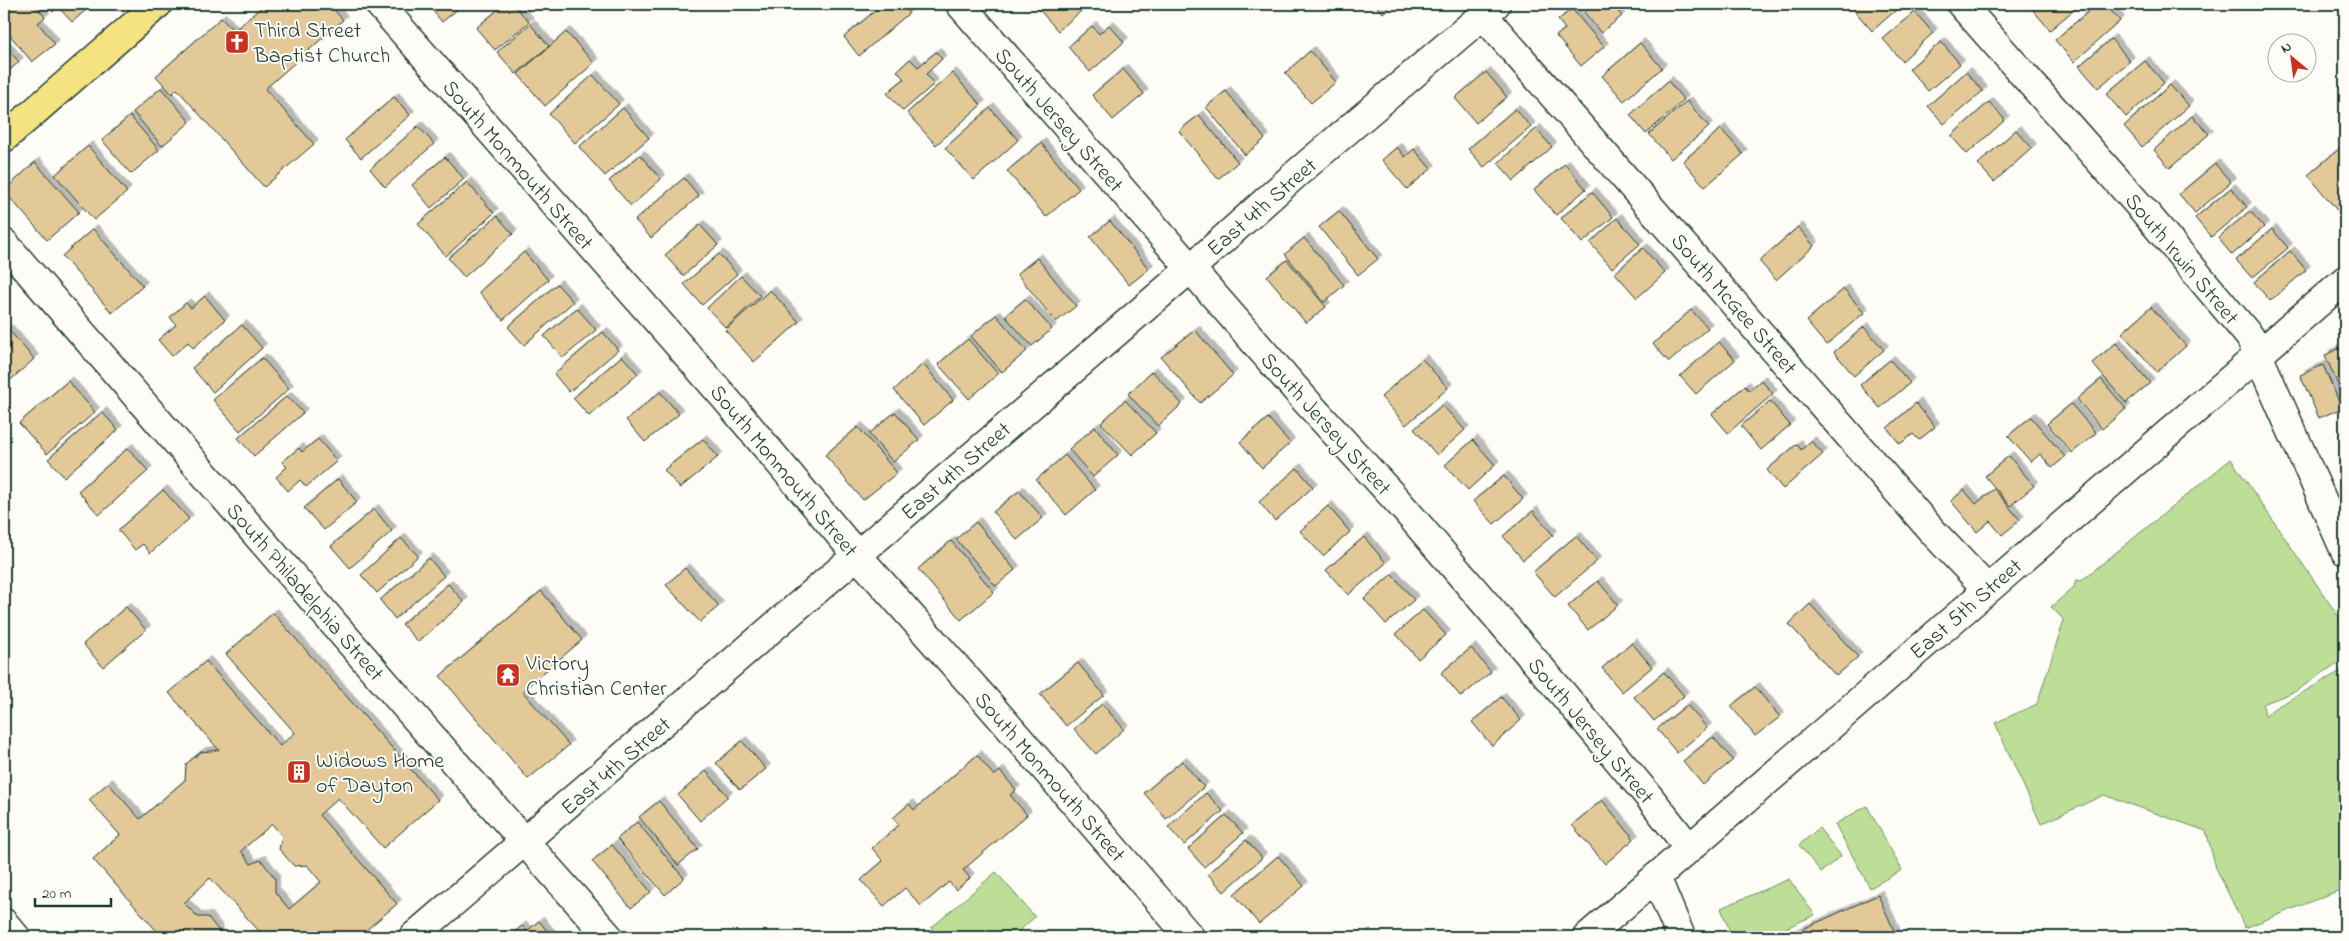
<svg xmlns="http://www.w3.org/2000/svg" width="2349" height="941" font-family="'Indie Flower',sans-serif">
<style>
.green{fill:#bdde97;stroke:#6e8e66}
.building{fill:#e3c998;stroke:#1f3d34;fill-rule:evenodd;filter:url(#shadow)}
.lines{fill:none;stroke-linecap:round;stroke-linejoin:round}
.minor-casing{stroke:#1f3d34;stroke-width:31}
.major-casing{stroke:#1f3d34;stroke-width:31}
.minor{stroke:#fdfcf7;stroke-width:28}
.major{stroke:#f5e382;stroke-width:28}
.labels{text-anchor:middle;stroke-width:4;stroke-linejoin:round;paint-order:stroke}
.poi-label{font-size:22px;fill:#1f3d34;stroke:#fdfcf7;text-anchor:start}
.street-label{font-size:22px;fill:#1f3d34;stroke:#fdfcf7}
</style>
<defs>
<filter id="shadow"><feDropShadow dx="4.5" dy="-4.5" stdDeviation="0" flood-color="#0004"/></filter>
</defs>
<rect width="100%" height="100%" fill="#fdfcf7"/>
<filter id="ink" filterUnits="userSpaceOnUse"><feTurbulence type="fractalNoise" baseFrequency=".02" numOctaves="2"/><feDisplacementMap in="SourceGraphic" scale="10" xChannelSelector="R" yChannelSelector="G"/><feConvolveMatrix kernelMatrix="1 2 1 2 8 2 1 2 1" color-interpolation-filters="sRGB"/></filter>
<g filter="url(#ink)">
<path class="green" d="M 2231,459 L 2345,626 L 2345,658 L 2296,691 L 2263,704 L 2265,717 L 2273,709 L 2341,671 L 2345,680 L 2345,888 L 2245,928 L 2216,868 L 2206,831 L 2104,795 L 2041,824 L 1995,723 L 2037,704 L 2064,620 L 2051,607 L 2074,587 L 2076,580 L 2081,581 Z
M 1867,806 L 1902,870 L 1870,888 L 1835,824 Z
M 1819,828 L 1841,856 L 1821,872 L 1799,845 Z
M 996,872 L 1035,917 L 1012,937 L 939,937 L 931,928 Z
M 1789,879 L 1815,915 L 1766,937 L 1732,937 L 1721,908 Z"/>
<path class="building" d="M 4,4 L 34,4 L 45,17 L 38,23 L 55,44 L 32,62 L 4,28 Z
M 46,4 L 81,4 L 86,10 L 72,22 L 58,7 L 53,12 Z
M 265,4 L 329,4 L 343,20 L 265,89 L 314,144 L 264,187 L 177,89 L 172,94 L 156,76 L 221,18 L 234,31 Z
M 427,4 L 464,4 L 442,22 Z
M 505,4 L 513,4 L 529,22 L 495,50 L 476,28 Z
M 820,4 L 834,4 L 826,11 Z
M 883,4 L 900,4 L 909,13 L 859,56 L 844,37 Z
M 1040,4 L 1087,4 L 1088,5 L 1058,31 L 1036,6 Z
M 1374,4 L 1394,4 L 1383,13 Z
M 1590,4 L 1612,4 L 1622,16 L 1601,33 L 1584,12 L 1592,6 Z
M 1622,4 L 1638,4 L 1628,11 Z
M 1859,4 L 1903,4 L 1872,31 L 1853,9 Z
M 2036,4 L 2081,4 L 2050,30 L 2031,8 Z
M 2097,4 L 2105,4 L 2120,21 L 2074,62 L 2055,40 Z
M 1572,9 L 1604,47 L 1581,66 L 1556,36 L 1565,29 L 1558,20 Z
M 1915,12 L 1933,33 L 1902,61 L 1883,39 Z
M 530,24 L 549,46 L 516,74 L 497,52 Z
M 1109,25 L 1124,42 L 1090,72 L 1068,47 L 1092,26 L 1099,34 Z
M 566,32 L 594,63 L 545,106 L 518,74 Z
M 2111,39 L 2130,61 L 2098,88 L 2079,66 Z
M 1941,42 L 1960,64 L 1928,91 L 1909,69 Z
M 1640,43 L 1662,68 L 1624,101 L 1602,76 Z
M 4,45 L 19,62 L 4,75 Z
M 1310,51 L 1336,82 L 1311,103 L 1285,73 Z
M 936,52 L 942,59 L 926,74 L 934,84 L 903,111 L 887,93 L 904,79 L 897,71 L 910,59 L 918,67 Z
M 2145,61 L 2164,83 L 2126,117 L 2106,94 Z
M 1123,69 L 1144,94 L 1113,120 L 1092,95 Z
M 1486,72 L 1507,97 L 1476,123 L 1455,98 Z
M 1966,72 L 1983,91 L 1944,124 L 1928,106 Z
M 952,73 L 981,105 L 936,145 L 907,113 Z
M 593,75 L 619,104 L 575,143 L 549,114 Z
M 1668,81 L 1684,100 L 1646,134 L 1630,115 Z
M 2170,85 L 2189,106 L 2142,147 L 2124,126 Z
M 161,88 L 190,122 L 162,146 L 133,112 Z
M 1226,91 L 1265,139 L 1245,155 L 1206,107 Z
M 394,97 L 410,115 L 361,158 L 345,140 Z
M 1687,101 L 1709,127 L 1671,159 L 1649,134 Z
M 1989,102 L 2005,120 L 1967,154 L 1951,136 Z
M 623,108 L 649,138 L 605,176 L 579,147 Z
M 990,108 L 1018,140 L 974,180 L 945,148 Z
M 1515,109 L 1531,127 L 1484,167 L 1468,149 Z
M 1199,115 L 1238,162 L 1218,179 L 1179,131 Z
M 130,116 L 159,150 L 131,174 L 102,140 Z
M 2192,116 L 2209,134 L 2170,168 L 2154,150 Z
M 418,126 L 434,144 L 385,187 L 370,169 Z
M 1536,129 L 1552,147 L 1514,181 L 1498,163 Z
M 1721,129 L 1743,154 L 1705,187 L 1683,161 Z
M 2016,130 L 2032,148 L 1994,182 L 1978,164 Z
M 1041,143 L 1079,189 L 1046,217 L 1007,171 Z
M 88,146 L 127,192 L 94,220 L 55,175 Z
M 1397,147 L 1405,157 L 1414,149 L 1431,169 L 1407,189 L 1382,160 Z
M 2339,149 L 2345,157 L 2345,220 L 2308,175 Z
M 640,155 L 661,179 L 631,206 L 609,181 Z
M 445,157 L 464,179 L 431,208 L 412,185 Z
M 35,162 L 79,212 L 47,240 L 4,191 Z
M 1565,164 L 1586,189 L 1556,215 L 1534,190 Z
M 2215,164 L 2231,182 L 2195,213 L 2179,194 Z
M 684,178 L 699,196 L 651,238 L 635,220 Z
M 467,182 L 494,213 L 446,256 L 418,224 Z
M 2231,188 L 2247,207 L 2211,237 L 2195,218 Z
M 1592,192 L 1613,217 L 1582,243 L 1561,218 Z
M 1339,211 L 1378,259 L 1358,275 L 1319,227 Z
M 2250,211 L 2264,227 L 2232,255 L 2218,238 Z
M 497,216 L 513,234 L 464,277 L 448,258 Z
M 1617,218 L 1640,244 L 1612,268 L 1590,243 Z
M 1110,221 L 1149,269 L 1129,285 L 1090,237 Z
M 700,225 L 718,245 L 683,276 L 665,255 Z
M 1798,227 L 1814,246 L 1776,280 L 1759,261 Z
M 93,229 L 143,286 L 112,313 L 62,256 Z
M 2272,229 L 2288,248 L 2252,278 L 2236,260 Z
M 1304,238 L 1344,285 L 1324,302 L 1285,254 Z
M 1643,248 L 1665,273 L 1637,298 L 1615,273 Z
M 2290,251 L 2306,270 L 2270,301 L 2254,282 Z
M 524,252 L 548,280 L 503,320 L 479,292 Z
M 719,254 L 737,274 L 702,305 L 684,284 Z
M 1037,258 L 1076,306 L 1056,322 L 1017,274 Z
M 1287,260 L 1326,307 L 1306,323 L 1267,276 Z
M 741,276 L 760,296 L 726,328 L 707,308 Z
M 557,284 L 573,302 L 524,345 L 508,327 Z
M 1844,289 L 1864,313 L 1826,345 L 1806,321 Z
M 770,290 L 799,322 L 754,362 L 725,330 Z
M 205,296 L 225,320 L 193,348 L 188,342 L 172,356 L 158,340 L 176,325 L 170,317 L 186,303 L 191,308 Z
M 1025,299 L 1052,329 L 1032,346 L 1005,316 Z
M 2151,307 L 2186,346 L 2157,372 L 2122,333 Z
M 577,308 L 596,330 L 563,358 L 544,336 Z
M 1691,310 L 1708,328 L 1669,362 L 1653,344 Z
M 996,315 L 1027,351 L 1002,372 L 971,336 Z
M 242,325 L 262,348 L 213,392 L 192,368 Z
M 1864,327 L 1884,350 L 1854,376 L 1834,352 Z
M 8,329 L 34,359 L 4,386 L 4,333 Z
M 1195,330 L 1233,375 L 1200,403 L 1161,357 Z
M 603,332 L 618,350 L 569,392 L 554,374 Z
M 968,339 L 998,374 L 969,399 L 938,364 Z
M 1719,342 L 1735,360 L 1696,394 L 1680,376 Z
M 2116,343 L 2150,383 L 2126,403 L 2092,363 Z
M 2345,346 L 2345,398 L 2344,398 L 2325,355 Z
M 622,356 L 638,374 L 589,416 L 573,398 Z
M 262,358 L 289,389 L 240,431 L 213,400 Z
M 1422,359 L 1448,388 L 1406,425 L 1381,397 Z
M 1890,360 L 1910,383 L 1880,408 L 1860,385 Z
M 923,364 L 953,400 L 924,425 L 894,390 Z
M 2323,365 L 2342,408 L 2319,418 L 2300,375 Z
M 1152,371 L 1182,404 L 1158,426 L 1128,394 Z
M 2101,379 L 2126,409 L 2102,429 L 2077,399 Z
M 1761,380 L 1773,394 L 1728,433 L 1712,414 L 1745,386 L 1749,391 Z
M 68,381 L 95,412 L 47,454 L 19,423 Z
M 660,392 L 679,414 L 645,442 L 626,420 Z
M 287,396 L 303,413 L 254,456 L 238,438 Z
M 1125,400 L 1156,433 L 1132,455 L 1101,423 Z
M 1770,401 L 1790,425 L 1761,450 L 1741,426 Z
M 1916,403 L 1935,427 L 1919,440 L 1913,434 L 1900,444 L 1887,428 Z
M 2071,404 L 2096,433 L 2072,453 L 2047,424 Z
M 1442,405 L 1465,430 L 1437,455 L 1414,429 Z
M 102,412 L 118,430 L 64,477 L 48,459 Z
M 895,412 L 919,440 L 893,462 L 869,434 Z
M 2031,417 L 2065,457 L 2052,468 L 2040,454 L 2031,462 L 2008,436 Z
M 1268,418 L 1290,443 L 1262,468 L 1240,442 Z
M 858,427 L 897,473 L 863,500 L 825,455 Z
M 1095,427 L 1118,455 L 1093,477 L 1069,449 Z
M 318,439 L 337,461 L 306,487 L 300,480 L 288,491 L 276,477 L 287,467 L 282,462 L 299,448 L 302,452 Z
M 703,439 L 718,457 L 680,488 L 664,470 Z
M 1473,440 L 1495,465 L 1468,490 L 1445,465 Z
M 1811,441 L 1823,454 L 1783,489 L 1767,470 L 1797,444 L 1801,450 Z
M 128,448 L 148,471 L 99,515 L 78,491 Z
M 1065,455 L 1095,490 L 1066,515 L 1036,480 Z
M 2009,456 L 2034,486 L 2010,506 L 1985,476 Z
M 1297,468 L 1313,487 L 1275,521 L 1259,502 Z
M 1504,476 L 1523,499 L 1494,524 L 1473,501 Z
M 338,479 L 357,502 L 324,530 L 304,508 Z
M 1994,489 L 2020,520 L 2002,535 L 1990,521 L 1977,532 L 1951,501 L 1964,490 L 1976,504 Z
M 163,490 L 189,519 L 150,553 L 143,544 L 135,550 L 118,530 Z
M 1019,491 L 1043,518 L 1017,540 L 993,512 Z
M 1328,506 L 1350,532 L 1323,556 L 1300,531 Z
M 374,509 L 392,531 L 350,568 L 331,546 Z
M 1533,511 L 1553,535 L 1523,560 L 1503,536 Z
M 976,522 L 1015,570 L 996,586 L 956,539 Z
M 1576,536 L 1597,561 L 1555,597 L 1533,572 Z
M 1364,537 L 1386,563 L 1348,595 L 1326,570 Z
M 401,538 L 418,556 L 377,593 L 361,575 Z
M 951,541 L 994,592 L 961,620 L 918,569 Z
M 429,558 L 444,576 L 395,619 L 380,600 Z
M 685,568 L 719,606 L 700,622 L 666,585 Z
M 1392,574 L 1414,600 L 1386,624 L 1364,599 Z
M 1598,581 L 1618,605 L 1588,630 L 1568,606 Z
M 448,584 L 464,602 L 418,642 L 402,624 Z
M 541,591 L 582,640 L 522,691 L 569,745 L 528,779 L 440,676 Z
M 1810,604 L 1858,657 L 1836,676 L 1789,624 Z
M 126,607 L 146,630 L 103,667 L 83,644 Z
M 1423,610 L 1446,635 L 1418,659 L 1396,634 Z
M 273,613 L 438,800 L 383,848 L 338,798 L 319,815 L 397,904 L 358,937 L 254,937 L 260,932 L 210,878 L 184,903 L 198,917 L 208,917 L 218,930 L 219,937 L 162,937 L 93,859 L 120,835 L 89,800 L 108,783 L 140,819 L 185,780 L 186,764 L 201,752 L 219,750 L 169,693 L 206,661 L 280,746 L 295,733 L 226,654 ZM 272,824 L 282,836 L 279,849 L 294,866 L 307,865 L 321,882 L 289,909 L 275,892 L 275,878 L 261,860 L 251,864 L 241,851 Z
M 1632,643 L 1652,667 L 1622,692 L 1602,668 Z
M 1471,648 L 1491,672 L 1461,697 L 1441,673 Z
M 1078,663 L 1104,695 L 1066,726 L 1040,694 Z
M 1664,672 L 1684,696 L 1654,721 L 1634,697 Z
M 1755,687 L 1780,717 L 1755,736 L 1731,706 Z
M 1501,697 L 1521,720 L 1492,746 L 1472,722 Z
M 1102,704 L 1124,729 L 1096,754 L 1074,729 Z
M 1687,705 L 1707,728 L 1677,753 L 1657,729 Z
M 1713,737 L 1733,760 L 1703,785 L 1683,761 Z
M 742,741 L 766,769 L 740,790 L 716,763 Z
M 977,755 L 994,776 L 1000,771 L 1016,790 L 1010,795 L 1027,815 L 963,870 L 970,878 L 956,890 L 949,882 L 921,906 L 905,888 L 884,906 L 861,880 L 883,861 L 872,848 L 899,825 L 893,818 L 909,804 L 914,810 Z
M 1182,761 L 1204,787 L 1166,819 L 1144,793 Z
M 706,771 L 728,796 L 700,821 L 678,795 Z
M 1206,793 L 1223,811 L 1184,845 L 1168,827 Z
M 1602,800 L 1634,839 L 1605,864 L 1572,825 Z
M 659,801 L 698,849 L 678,865 L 639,817 Z
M 1226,815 L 1243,833 L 1204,867 L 1188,849 Z
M 637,822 L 684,878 L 665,895 L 617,839 Z
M 1246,840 L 1262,858 L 1224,892 L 1208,874 Z
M 612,845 L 651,892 L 631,908 L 592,861 Z
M 1278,856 L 1304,886 L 1259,924 L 1234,894 Z
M 1878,895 L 1897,937 L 1785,937 Z
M 539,921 L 552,937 L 509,937 L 522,926 L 527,931 Z"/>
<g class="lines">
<defs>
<path id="minor" d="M 379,4 L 725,398 L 856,554 L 996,712 L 1190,937
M 960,4 L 1306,401 L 1401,505 L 1563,694 L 1650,798 L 1689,848
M 1961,4 L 2144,211 L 2250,337 L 2345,551
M 1483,15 L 1933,532 L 1987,589
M 4,243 L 432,737 L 609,937
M 1656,877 L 1681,937
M 4,923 L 16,937
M 413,937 L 1191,268 L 1296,174 L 1496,4
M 1587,937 L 2345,280"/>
<path id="major" d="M 4,138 L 158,4"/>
</defs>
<use href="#minor" class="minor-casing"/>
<use href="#major" class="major-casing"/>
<use href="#minor" class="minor"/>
<use href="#major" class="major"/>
</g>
</g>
<defs>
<symbol id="church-square" viewBox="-11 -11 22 22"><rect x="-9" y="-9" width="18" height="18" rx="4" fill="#c8321e" stroke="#fdfcf7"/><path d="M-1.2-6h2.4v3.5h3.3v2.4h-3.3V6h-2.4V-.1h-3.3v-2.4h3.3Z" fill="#fff"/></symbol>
<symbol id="temple-square" viewBox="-11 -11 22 22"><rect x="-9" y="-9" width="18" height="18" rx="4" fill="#c8321e" stroke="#fdfcf7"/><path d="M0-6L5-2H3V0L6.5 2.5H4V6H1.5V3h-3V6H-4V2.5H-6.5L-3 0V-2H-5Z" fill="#fff"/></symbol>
<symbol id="building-square" viewBox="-11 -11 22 22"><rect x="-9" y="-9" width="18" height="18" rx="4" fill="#c8321e" stroke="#fdfcf7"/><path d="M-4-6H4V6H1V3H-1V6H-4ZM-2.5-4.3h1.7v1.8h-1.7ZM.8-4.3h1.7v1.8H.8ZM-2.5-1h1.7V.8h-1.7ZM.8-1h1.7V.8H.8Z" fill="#fff"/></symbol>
</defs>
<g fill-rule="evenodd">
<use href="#church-square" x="223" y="28" width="28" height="28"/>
<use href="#temple-square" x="494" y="661" width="28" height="28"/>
<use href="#building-square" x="285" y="758" width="28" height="28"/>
</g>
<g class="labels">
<g class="poi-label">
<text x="254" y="37">Third Street<tspan x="254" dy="25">Baptist Church</tspan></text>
<text x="526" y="670">Victory<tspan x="526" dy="25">Christian Center</tspan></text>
<text x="316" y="767">Widows Home<tspan x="316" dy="25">of Dayton</tspan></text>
</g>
<g class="street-label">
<text transform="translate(1060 119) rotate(49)" y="8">South Jersey Street</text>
<text transform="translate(519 164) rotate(49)" y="8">South Monmouth Street</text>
<text transform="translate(1261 206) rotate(-41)" y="8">East 4th Street</text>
<text transform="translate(2183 258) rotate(50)" y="8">South Irwin Street</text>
<text transform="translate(1735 303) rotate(49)" y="8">South McGee Street</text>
<text transform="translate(1327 423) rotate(48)" y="8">South Jersey Street</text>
<text transform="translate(785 470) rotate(50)" y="8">South Monmouth Street</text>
<text transform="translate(955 470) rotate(-41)" y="8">East 4th Street</text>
<text transform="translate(306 591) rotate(49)" y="8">South Philadelphia Street</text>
<text transform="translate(1965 608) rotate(-41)" y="8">East 5th Street</text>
<text transform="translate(1592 730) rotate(50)" y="8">South Jersey Street</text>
<text transform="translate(615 765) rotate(-41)" y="8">East 4th Street</text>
<text transform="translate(1051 776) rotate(49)" y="8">South Monmouth Street</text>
</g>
</g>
<rect width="2349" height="941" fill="none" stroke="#fdfcf7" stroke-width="20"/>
<rect x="10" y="10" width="2329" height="921" fill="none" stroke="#1f3d34" stroke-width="2" filter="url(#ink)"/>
<g transform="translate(2292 58) rotate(331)"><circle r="24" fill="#fdfcf7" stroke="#a4b0a9"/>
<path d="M0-4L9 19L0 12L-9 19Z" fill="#c8321e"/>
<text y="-8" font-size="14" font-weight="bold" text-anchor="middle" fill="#1f3d34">N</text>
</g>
<path d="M35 898v8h76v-8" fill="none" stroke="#1f3d34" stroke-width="2.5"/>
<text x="42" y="898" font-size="15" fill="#1f3d34" stroke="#fdfcf7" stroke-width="4" paint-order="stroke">20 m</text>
</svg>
